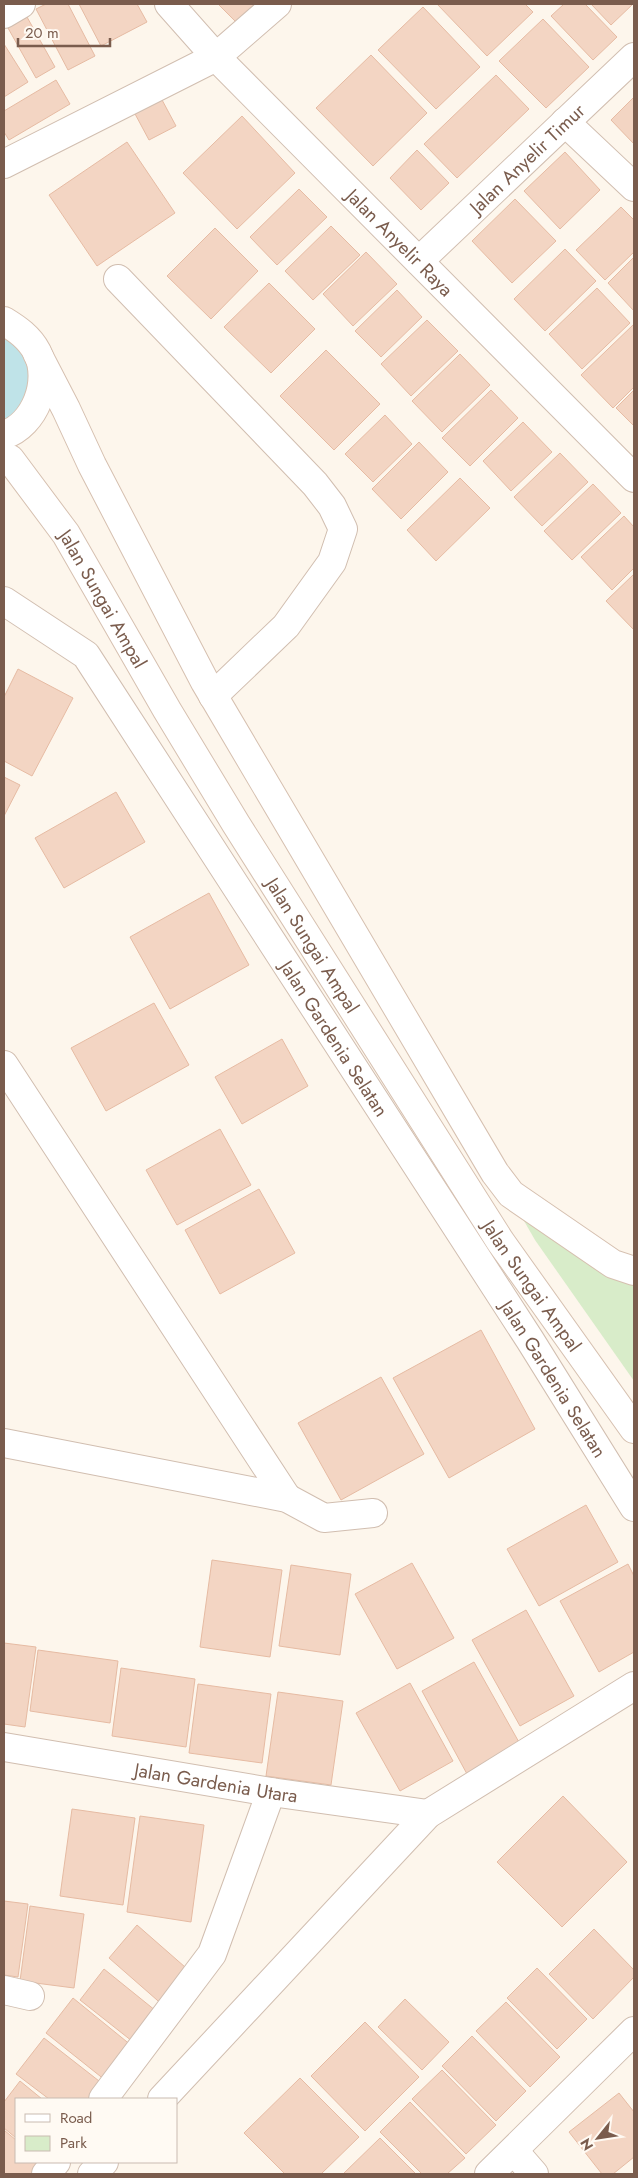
<svg xmlns="http://www.w3.org/2000/svg" width="638" height="2178" font-family="Jost,sans-serif">
<style>
.green{fill:#d8ecc9}
.water{fill:#bfe3e8;stroke:#a5d3da}
.building{fill:#f3d5c3;stroke:#e6bba3}
.lines{fill:none;stroke-linecap:round;stroke-linejoin:round}
.street-casing{stroke:#d1beb0;stroke-width:30}
.secondary-casing{stroke:#d6c0b0;stroke-width:30}
.street{stroke:#fff;stroke-width:28}
.secondary{stroke:#fff;stroke-width:28}
.labels{text-anchor:middle;stroke-width:4;stroke-linejoin:round;paint-order:stroke}
.street-label{font-size:19px;fill:#7a5c4d;stroke:#fffaf3}
</style>
<rect width="100%" height="100%" fill="#fdf6ec"/>
<path class="green" d="M 512,1200 L 634,1276 L 634,1381 L 535,1240 Z"/>
<path class="water" d="M 4,329 L 28,352 L 34,386 L 4,429 Z"/>
<path class="building" d="M 46,4 L 68,4 L 95,56 L 68,70 L 36,9 Z
M 79,4 L 137,4 L 147,22 L 101,46 Z
M 218,4 L 272,4 L 245,31 Z
M 437,4 L 525,4 L 533,12 L 487,56 Z
M 564,4 L 585,4 L 617,37 L 593,60 L 551,16 Z
M 591,4 L 633,4 L 611,25 Z
M 423,7 L 480,67 L 436,109 L 378,50 Z
M 27,17 L 55,67 L 36,78 L 8,28 Z
M 543,19 L 589,67 L 546,108 L 499,61 Z
M 4,44 L 28,82 L 4,97 Z
M 371,55 L 427,113 L 373,166 L 316,108 Z
M 496,75 L 529,109 L 457,178 L 424,144 Z
M 56,80 L 70,104 L 9,140 L 4,132 L 4,111 Z
M 634,97 L 634,144 L 611,120 Z
M 161,98 L 176,126 L 149,140 L 134,112 Z
M 242,116 L 295,173 L 237,229 L 183,173 Z
M 127,142 L 175,213 L 97,266 L 49,195 Z
M 417,150 L 449,183 L 421,210 L 390,178 Z
M 565,152 L 600,190 L 560,229 L 524,191 Z
M 299,189 L 327,217 L 277,265 L 250,237 Z
M 515,199 L 556,241 L 512,283 L 472,241 Z
M 621,207 L 634,220 L 634,252 L 605,280 L 576,250 Z
M 331,226 L 360,255 L 313,300 L 285,271 Z
M 215,228 L 258,271 L 211,319 L 167,276 Z
M 565,249 L 596,281 L 545,331 L 514,299 Z
M 366,252 L 397,284 L 353,326 L 323,294 Z
M 634,257 L 634,311 L 608,283 Z
M 269,283 L 315,329 L 271,373 L 224,327 Z
M 597,288 L 630,323 L 582,369 L 549,334 Z
M 397,290 L 422,317 L 381,357 L 355,331 Z
M 427,320 L 458,351 L 411,396 L 381,364 Z
M 634,324 L 634,387 L 613,408 L 581,375 Z
M 326,350 L 380,404 L 334,450 L 280,396 Z
M 460,354 L 490,385 L 442,432 L 412,401 Z
M 491,390 L 518,418 L 470,466 L 442,438 Z
M 634,390 L 634,426 L 616,408 Z
M 385,415 L 412,444 L 373,482 L 345,454 Z
M 523,422 L 552,452 L 511,491 L 483,461 Z
M 419,442 L 448,472 L 401,519 L 372,489 Z
M 560,453 L 588,482 L 542,526 L 514,497 Z
M 460,478 L 490,508 L 436,561 L 407,530 Z
M 593,484 L 621,513 L 572,560 L 544,531 Z
M 624,516 L 634,527 L 634,568 L 612,590 L 581,557 Z
M 634,574 L 634,630 L 606,601 Z
M 18,669 L 73,698 L 32,776 L 4,761 L 4,697 Z
M 4,777 L 20,785 L 4,816 Z
M 116,792 L 145,842 L 64,888 L 35,838 Z
M 209,893 L 249,965 L 170,1009 L 130,937 Z
M 154,1003 L 189,1065 L 106,1111 L 71,1048 Z
M 282,1039 L 308,1086 L 242,1124 L 215,1077 Z
M 220,1129 L 251,1185 L 177,1225 L 146,1170 Z
M 259,1189 L 295,1253 L 220,1294 L 185,1230 Z
M 481,1330 L 535,1429 L 449,1478 L 393,1378 Z
M 381,1377 L 424,1454 L 341,1500 L 298,1423 Z
M 586,1505 L 618,1562 L 539,1606 L 507,1549 Z
M 212,1560 L 282,1570 L 270,1657 L 200,1647 Z
M 412,1563 L 454,1638 L 397,1669 L 355,1594 Z
M 628,1564 L 634,1576 L 634,1652 L 599,1672 L 560,1601 Z
M 291,1565 L 351,1574 L 340,1655 L 279,1646 Z
M 526,1610 L 574,1696 L 520,1726 L 472,1640 Z
M 4,1643 L 36,1647 L 25,1727 L 4,1724 Z
M 38,1650 L 118,1661 L 110,1723 L 30,1711 Z
M 474,1662 L 520,1744 L 467,1774 L 422,1691 Z
M 121,1668 L 195,1679 L 186,1747 L 112,1736 Z
M 410,1683 L 453,1761 L 400,1791 L 356,1713 Z
M 198,1684 L 271,1694 L 262,1763 L 189,1753 Z
M 278,1692 L 343,1701 L 331,1785 L 266,1776 Z
M 563,1796 L 627,1862 L 562,1927 L 497,1862 Z
M 72,1809 L 135,1818 L 123,1905 L 60,1896 Z
M 140,1816 L 204,1825 L 191,1922 L 127,1912 Z
M 4,1901 L 28,1904 L 18,1977 L 4,1975 Z
M 30,1906 L 84,1914 L 74,1988 L 20,1981 Z
M 137,1925 L 193,1974 L 165,2007 L 109,1958 Z
M 594,1929 L 634,1970 L 634,1977 L 593,2019 L 549,1974 Z
M 537,1968 L 587,2019 L 557,2049 L 507,1998 Z
M 104,1969 L 161,2015 L 137,2045 L 80,2000 Z
M 73,1998 L 137,2050 L 110,2084 L 46,2033 Z
M 405,1999 L 449,2042 L 422,2070 L 378,2027 Z
M 506,2002 L 560,2057 L 530,2087 L 476,2031 Z
M 365,2022 L 419,2077 L 365,2131 L 311,2076 Z
M 472,2036 L 526,2091 L 496,2121 L 442,2066 Z
M 44,2038 L 108,2088 L 100,2099 L 49,2099 L 16,2074 Z
M 442,2070 L 496,2125 L 466,2154 L 412,2099 Z
M 300,2078 L 359,2137 L 321,2174 L 285,2174 L 244,2133 Z
M 20,2081 L 42,2099 L 16,2099 L 16,2138 L 4,2128 L 4,2102 Z
M 619,2093 L 634,2112 L 634,2157 L 613,2174 L 602,2174 L 569,2132 Z
M 410,2102 L 465,2158 L 447,2174 L 422,2174 L 380,2132 Z
M 4,2130 L 16,2140 L 16,2162 L 44,2162 L 40,2174 L 4,2174 Z
M 380,2138 L 416,2174 L 343,2174 Z"/>
<g class="lines">
<defs>
<g id="street">
<path id="s1" d="M 169,4 L 216,57 L 634,478"/>
<path d="M 4,14 L 21,4"/>
<path d="M 565,122 L 634,187"/>
<path d="M 4,164 L 216,57 L 277,4"/>
<path id="s2" d="M 419,261 L 634,57"/>
<path d="M 118,279 L 315,484 L 332,506 L 343,529 L 332,562 L 286,626 L 213,696"/>
<path id="s3" d="M 4,601 L 86,655 L 530,1340 L 634,1507"/>
<path d="M 4,1065 L 287,1498"/>
<path d="M 4,1443 L 287,1498 L 324,1518 L 373,1513"/>
<path id="s4" d="M 4,1747 L 271,1792 L 428,1814"/>
<path d="M 4,1990 L 30,1996"/>
<path d="M 103,2099 L 212,1954 L 271,1792"/>
<path d="M 162,2099 L 428,1814 L 634,1686"/>
<path d="M 514,2151 L 534,2174"/>
<path d="M 46,2174 L 56,2162"/>
<path d="M 92,2174 L 104,2162"/>
<path d="M 489,2174 L 634,2031"/>
</g>
<g id="secondary">
<path d="M 4,321 C 17,329 29,337 37,352 C 52,381 35,425 4,435"/>
<path d="M 37,353 L 66,409 L 92,465 L 205,682 L 495,1173 L 511,1194 L 613,1264 L 634,1271"/>
<path id="s5" d="M 4,456 L 10,459 L 66,534 L 167,710 L 236,824 L 500,1241 L 634,1429"/>
</g>
</defs>
<use href="#street" class="street-casing"/>
<use href="#secondary" class="secondary-casing"/>
<use href="#street" class="street"/>
<use href="#secondary" class="secondary"/>
</g>
<g class="labels">
<g class="street-label">
<text dy="7" stroke="none"><textPath href="#s2" startOffset="149">Jalan Anyelir Timur</textPath></text>
<text dy="7" stroke="none"><textPath href="#s1" startOffset="332">Jalan Anyelir Raya</textPath></text>
<text dy="7" stroke="none"><textPath href="#s5" startOffset="175">Jalan Sungai Ampal</textPath></text>
<text dy="7" stroke="none"><textPath href="#s5" startOffset="580">Jalan Sungai Ampal</textPath></text>
<text dy="7" stroke="none"><textPath href="#s3" startOffset="555">Jalan Gardenia Selatan</textPath></text>
<text dy="7" stroke="none"><textPath href="#s5" startOffset="985">Jalan Sungai Ampal</textPath></text>
<text dy="7" stroke="none"><textPath href="#s3" startOffset="960">Jalan Gardenia Selatan</textPath></text>
<text dy="7" stroke="none"><textPath href="#s4" startOffset="215">Jalan Gardenia Utara</textPath></text>
</g>
</g>
<rect width="638" height="2178" fill="none" stroke="#7a5c4d" stroke-width="10"/>
<rect x="15" y="2098" width="162" height="65" fill="#fffaf3" stroke="#cabbb1"/>
<rect x="25" y="2114" width="25" height="8" fill="#ffffff" stroke="#cabbb1"/>
<text x="60" y="2123" font-size="15" fill="#7a5c4d">Road</text>
<rect x="25" y="2136" width="25" height="15" fill="#d8ecc9" stroke="#cabbb1"/>
<text x="60" y="2148" font-size="15" fill="#7a5c4d">Park</text>
<g transform="translate(598 2138) rotate(240)" stroke="#fffaf3" stroke-width="4" paint-order="stroke">
<path d="M0-4L9 19L0 12L-9 19Z" fill="#7a5c4d"/>
<text y="-8" font-size="14" font-weight="bold" text-anchor="middle" fill="#7a5c4d">N</text>
</g>
<path d="M18 38v8h92v-8" fill="none" stroke="#7a5c4d" stroke-width="2.5"/>
<text x="25" y="38" font-size="15" fill="#7a5c4d" stroke="#fffaf3" stroke-width="4" paint-order="stroke">20 m</text>
</svg>
